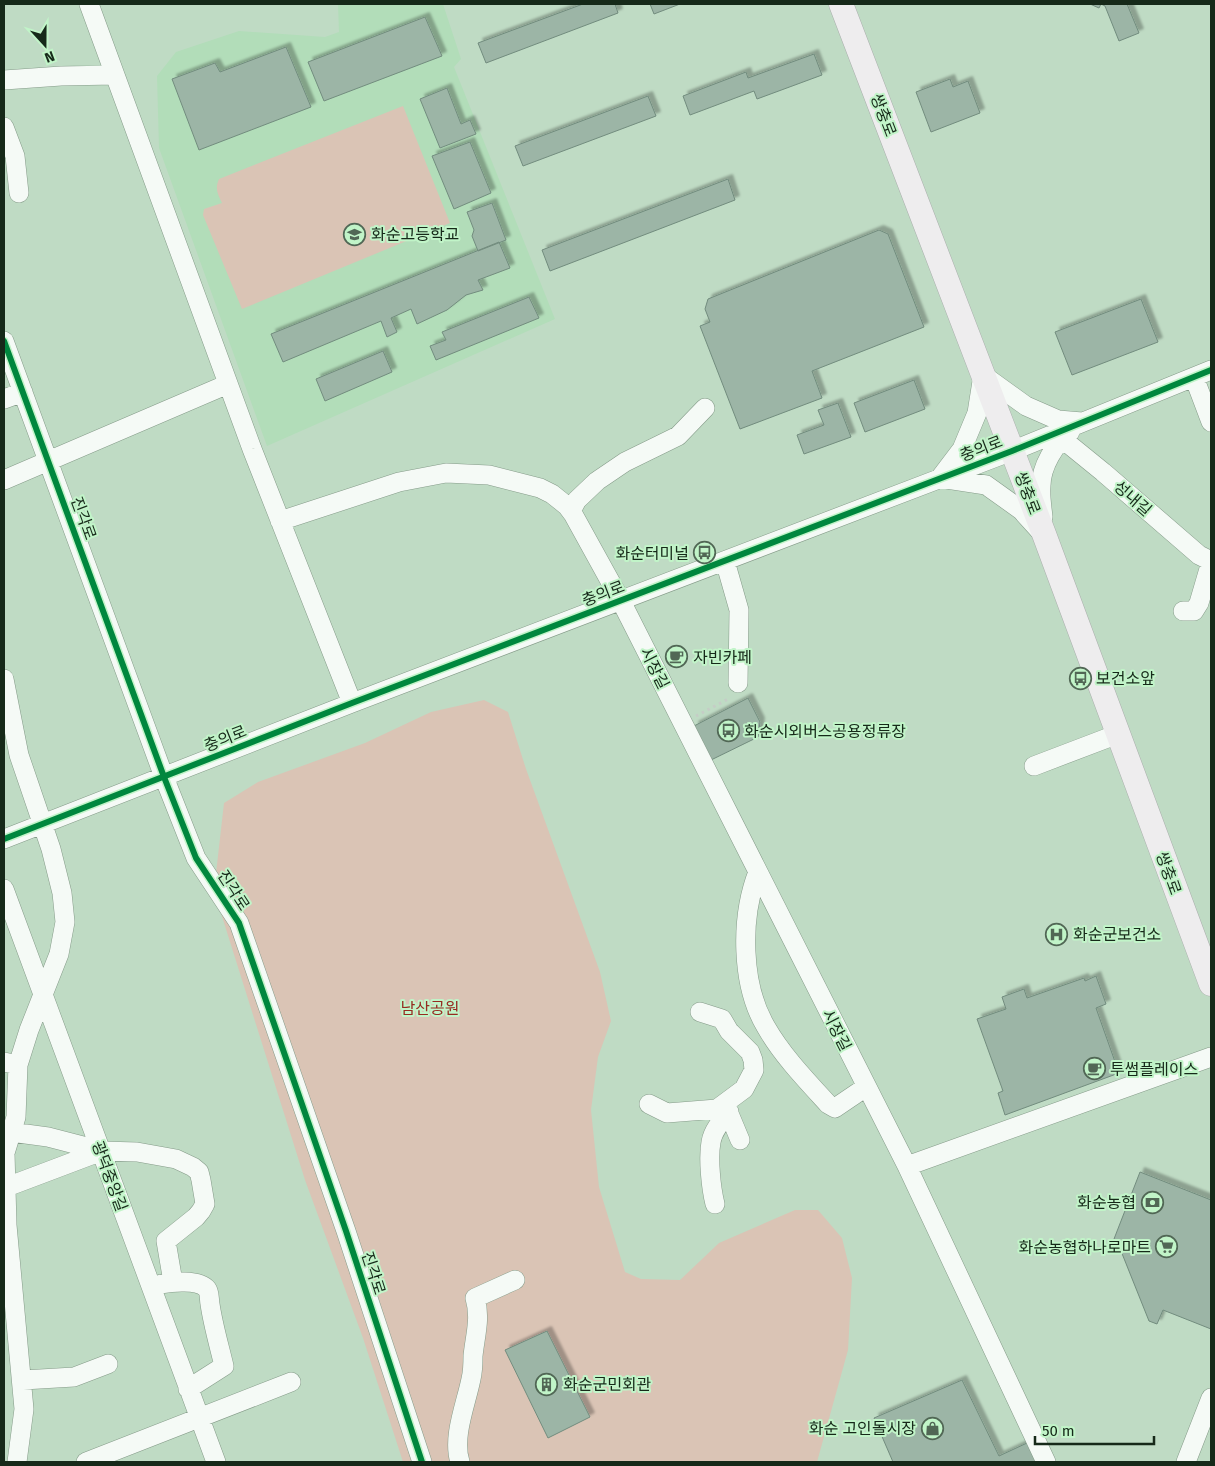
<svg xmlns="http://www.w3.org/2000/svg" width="1215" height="1466" font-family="'Fira Sans','Noto Sans KR',sans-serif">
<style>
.built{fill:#b2ddb9}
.green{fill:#dac4b5}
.building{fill:#9cb5a6;stroke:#728c7e;filter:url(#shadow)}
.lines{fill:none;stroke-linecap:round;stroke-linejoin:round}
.minor-casing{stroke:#859b89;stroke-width:20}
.major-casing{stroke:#aaaeac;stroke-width:25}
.path{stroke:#c5cdc6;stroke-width:3;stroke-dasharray:2.5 4;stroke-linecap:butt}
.minor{stroke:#f5faf6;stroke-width:19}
.major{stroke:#eeedee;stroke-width:24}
.cycleway-casing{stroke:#c1f4c8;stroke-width:9}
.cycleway{stroke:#00873e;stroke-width:6}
.labels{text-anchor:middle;stroke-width:4;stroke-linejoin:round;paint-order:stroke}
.street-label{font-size:16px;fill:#162919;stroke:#c1f4c8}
.poi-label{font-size:16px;fill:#162919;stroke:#c1f4c8;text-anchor:start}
.park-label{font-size:16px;fill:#962b21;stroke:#c1f4c8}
</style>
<defs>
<filter id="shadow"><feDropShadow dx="4.5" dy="-4.5" stdDeviation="1" flood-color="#0004"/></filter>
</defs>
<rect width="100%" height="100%" fill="#bfdbc4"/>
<path class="built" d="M 338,4 L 443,4 L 461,59 L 454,67 L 555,319 L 267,446 L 159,148 L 157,76 L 176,52 L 239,31 L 325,37 L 339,32 Z"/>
<path class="green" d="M 403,106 L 450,223 L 242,309 L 203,215 L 204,209 L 222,203 C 217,193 215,188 219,179 Z
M 484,700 L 508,712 L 526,769 L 600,972 L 611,1021 L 598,1057 L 591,1110 L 599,1187 L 625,1272 L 641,1279 L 680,1280 L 719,1243 L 795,1210 L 818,1210 L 842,1238 L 852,1278 L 848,1350 L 817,1462 L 403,1462 L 363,1338 L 305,1180 L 214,891 L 224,803 L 258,782 L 365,743 L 431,712 Z"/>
<path class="building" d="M 583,4 L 615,4 L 618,13 L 486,63 L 478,43 Z
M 650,4 L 680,4 L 654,14 Z
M 1090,4 L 1101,4 L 1099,8 Z
M 1101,4 L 1127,4 L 1139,33 L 1119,41 L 1105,6 Z
M 425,17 L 442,56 L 324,101 L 308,62 Z
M 286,47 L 311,107 L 199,150 L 172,79 L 215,63 L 220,72 Z
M 814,54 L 822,75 L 757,99 L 754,91 L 690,115 L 683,96 L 746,72 L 748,78 Z
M 950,79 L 953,87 L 968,81 L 980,113 L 931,132 L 916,92 Z
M 447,88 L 461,124 L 470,120 L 476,134 L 440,148 L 420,99 Z
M 648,96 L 656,116 L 523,166 L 515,146 Z
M 470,142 L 491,193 L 454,209 L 432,156 Z
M 728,179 L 735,200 L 550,271 L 542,250 Z
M 492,203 L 506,240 L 478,251 L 472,236 L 474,230 L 467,212 Z
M 879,230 L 888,234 L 924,327 L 812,371 L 822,398 L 740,429 L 700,326 L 710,322 L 705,309 L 708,299 Z
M 499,242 L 510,268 L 478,280 L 483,290 L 466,295 L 447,310 L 417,324 L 411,309 L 391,318 L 397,332 L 387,337 L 381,321 L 283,362 L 271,334 Z
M 529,297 L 539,318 L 436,360 L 430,346 L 446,340 L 442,332 Z
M 1141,299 L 1158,342 L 1072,375 L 1055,332 Z
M 383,351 L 392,372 L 325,401 L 316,379 Z
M 914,380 L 925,409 L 865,432 L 854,403 Z
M 838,403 L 851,437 L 804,454 L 797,435 L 824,425 L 818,410 Z
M 748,698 L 760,722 L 758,737 L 711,760 L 694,726 Z
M 1096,976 L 1106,1004 L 1096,1008 L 1119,1073 L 1005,1115 L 998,1093 L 1003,1091 L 977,1019 L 1006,1009 L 1002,997 L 1024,989 L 1027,998 L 1084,978 L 1085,981 Z
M 1140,1172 L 1211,1200 L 1211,1329 L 1163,1310 L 1157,1324 L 1149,1321 L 1121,1251 L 1125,1243 L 1114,1239 Z
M 547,1331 L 590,1417 L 548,1438 L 505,1350 Z
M 962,1380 L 999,1456 L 1027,1443 L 1036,1462 L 893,1462 L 874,1418 Z"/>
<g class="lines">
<defs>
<path id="minor" d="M 89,4 L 252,449 L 352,703
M 4,80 L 61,76 L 115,75
M 4,127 L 15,156 L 19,193
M 4,341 L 164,777 L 196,858 L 239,923 L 346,1231 L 422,1462
M 1194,377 L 1211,422
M 4,399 L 23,392
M 1055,433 L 1103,472 L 1199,555 L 1211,561
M 4,480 L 228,384
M 571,511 L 577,500 L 597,481 L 625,462 L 678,436 L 705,408
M 1043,517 C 1042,507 1040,496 1041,486 C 1041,467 1055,443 1070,432
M 280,521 L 399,482 L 446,473 L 489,475 L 540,488 L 552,494 L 567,506 L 573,514 L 621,601 L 907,1166 L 1046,1462
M 1039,530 L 1021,510 L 986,485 L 940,478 L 962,449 L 977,413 L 983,375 L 1026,406 L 1058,420 L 1082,422
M 725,561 L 739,610 L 738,683
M 1183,611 L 1194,611 L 1199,603 L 1211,562
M 4,679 L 19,755 L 51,849 L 62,893 L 65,922 L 59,954 L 29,1030 L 18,1065
M 1034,766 L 1118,734
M 4,839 L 352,703 L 1012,451 L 1211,370
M 758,872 C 740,918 741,985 766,1027 C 782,1055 806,1080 828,1104 L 835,1108 L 866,1087
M 4,889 L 216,1462
M 4,1062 L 18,1065 L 16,1117 L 5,1153 L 7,1225 L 24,1409 L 17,1462
M 649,1104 L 667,1113 L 717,1109 L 744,1089 L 754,1070 L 753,1060 L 750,1052 L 729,1031 L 722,1019 L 700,1012
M 725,1104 L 740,1140
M 11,1132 L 48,1137 L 102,1151 L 137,1152 L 176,1159 L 193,1167 L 199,1172 L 201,1180 L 205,1204 L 201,1211 L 196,1217 L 166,1241 L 173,1282
M 907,1166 L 1211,1057
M 4,1188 L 102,1151
M 715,1204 C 711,1188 708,1158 711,1142 C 713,1130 722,1120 729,1112
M 161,1284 C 171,1282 199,1279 207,1289 C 210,1293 209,1299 210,1304 C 213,1325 219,1345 224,1366 L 188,1389
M 23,1380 L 74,1377 L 108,1364
M 86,1462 L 291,1382
M 460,1462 C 452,1437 466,1404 471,1379 C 473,1371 473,1363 473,1356 C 475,1336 481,1318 475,1298 L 515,1280
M 1186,1462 L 1211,1398"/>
<path id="major" d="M 841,4 L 1044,534 L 1211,984"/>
</defs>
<use href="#minor" class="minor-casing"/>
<use href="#major" class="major-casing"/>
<path class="path" d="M 696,716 L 730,698"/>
<use href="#minor" class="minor"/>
<use href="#major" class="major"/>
<defs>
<path id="cycleway" d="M 4,341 L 164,777 L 196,858 L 239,923 L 346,1231 L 422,1462
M 4,839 L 352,703 L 1012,451 L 1211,370"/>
</defs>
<use href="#cycleway" class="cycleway-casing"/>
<use href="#cycleway" class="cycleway"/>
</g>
<defs>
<symbol id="school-ring" viewBox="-11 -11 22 22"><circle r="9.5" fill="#c1f4c8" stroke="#516755" stroke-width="1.5"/><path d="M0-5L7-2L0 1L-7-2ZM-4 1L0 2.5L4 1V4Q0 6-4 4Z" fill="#516755"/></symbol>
<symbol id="bus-ring" viewBox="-11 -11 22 22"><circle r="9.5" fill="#c1f4c8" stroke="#516755" stroke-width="1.5"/><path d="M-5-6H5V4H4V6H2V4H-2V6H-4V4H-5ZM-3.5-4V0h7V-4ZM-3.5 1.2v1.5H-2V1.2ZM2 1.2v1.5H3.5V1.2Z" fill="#516755"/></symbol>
<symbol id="cafe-ring" viewBox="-11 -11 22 22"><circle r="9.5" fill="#c1f4c8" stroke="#516755" stroke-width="1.5"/><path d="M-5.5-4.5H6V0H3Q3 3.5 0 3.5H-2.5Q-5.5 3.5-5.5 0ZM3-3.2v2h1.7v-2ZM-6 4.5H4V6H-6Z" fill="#516755"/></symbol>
<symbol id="hospital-ring" viewBox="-11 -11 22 22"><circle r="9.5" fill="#c1f4c8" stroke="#516755" stroke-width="1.5"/><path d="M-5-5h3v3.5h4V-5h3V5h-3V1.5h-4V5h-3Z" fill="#516755"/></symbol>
<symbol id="bank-ring" viewBox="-11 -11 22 22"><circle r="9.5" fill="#c1f4c8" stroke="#516755" stroke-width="1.5"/><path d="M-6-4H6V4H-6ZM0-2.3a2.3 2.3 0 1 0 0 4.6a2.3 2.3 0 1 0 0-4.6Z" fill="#516755"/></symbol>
<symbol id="supermarket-ring" viewBox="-11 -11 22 22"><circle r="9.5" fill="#c1f4c8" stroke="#516755" stroke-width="1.5"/><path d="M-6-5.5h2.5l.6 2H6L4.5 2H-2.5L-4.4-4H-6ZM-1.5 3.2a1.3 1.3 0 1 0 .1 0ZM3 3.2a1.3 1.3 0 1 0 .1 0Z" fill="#516755"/></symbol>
<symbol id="building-ring" viewBox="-11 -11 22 22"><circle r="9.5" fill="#c1f4c8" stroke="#516755" stroke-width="1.5"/><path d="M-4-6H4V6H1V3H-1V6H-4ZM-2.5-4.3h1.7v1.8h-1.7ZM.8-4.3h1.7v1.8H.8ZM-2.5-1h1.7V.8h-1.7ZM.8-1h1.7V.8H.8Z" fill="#516755"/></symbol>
<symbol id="shop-ring" viewBox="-11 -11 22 22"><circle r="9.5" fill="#c1f4c8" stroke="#516755" stroke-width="1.5"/><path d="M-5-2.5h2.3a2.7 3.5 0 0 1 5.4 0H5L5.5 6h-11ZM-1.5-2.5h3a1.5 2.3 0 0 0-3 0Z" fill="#516755"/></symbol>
</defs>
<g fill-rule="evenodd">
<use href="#school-ring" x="342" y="222" width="25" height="25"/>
<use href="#bus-ring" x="692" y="540" width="25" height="25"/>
<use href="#cafe-ring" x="664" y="644" width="25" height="25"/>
<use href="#bus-ring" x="1068" y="666" width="25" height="25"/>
<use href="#bus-ring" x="716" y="718" width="25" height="25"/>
<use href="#hospital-ring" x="1044" y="922" width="25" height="25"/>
<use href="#cafe-ring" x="1082" y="1056" width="25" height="25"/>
<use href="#bank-ring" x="1140" y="1190" width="25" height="25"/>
<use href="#supermarket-ring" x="1154" y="1234" width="25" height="25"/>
<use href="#building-ring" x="534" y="1372" width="25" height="25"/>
<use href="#shop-ring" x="920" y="1416" width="25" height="25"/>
</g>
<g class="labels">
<g class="street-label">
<text transform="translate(884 115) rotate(69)" y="6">쌍충로</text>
<text transform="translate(981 448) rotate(-21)" y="6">충의로</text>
<text transform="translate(1028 493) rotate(69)" y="6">쌍충로</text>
<text transform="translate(1133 498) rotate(41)" y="6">성내길</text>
<text transform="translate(84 518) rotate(70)" y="6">진각로</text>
<text transform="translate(603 593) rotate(-21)" y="6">충의로</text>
<text transform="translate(655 668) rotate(63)" y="6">시장길</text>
<text transform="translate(225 738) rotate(-22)" y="6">충의로</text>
<text transform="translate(1169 873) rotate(70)" y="6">쌍충로</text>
<text transform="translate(234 890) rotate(57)" y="6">진각로</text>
<text transform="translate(837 1030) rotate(63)" y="6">시장길</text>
<text transform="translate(110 1176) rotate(70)" y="6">광덕중앙길</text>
<text transform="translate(374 1273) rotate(72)" y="6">진각로</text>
</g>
<g class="poi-label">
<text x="371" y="240">화순고등학교</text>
<text x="689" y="559" text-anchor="end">화순터미널</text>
<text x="693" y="663">자빈카페</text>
<text x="1096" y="684">보건소앞</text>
<text x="744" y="737">화순시외버스공용정류장</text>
<text x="1073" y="940">화순군보건소</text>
<text x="1110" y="1075">투썸플레이스</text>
<text x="1136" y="1208" text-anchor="end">화순농협</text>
<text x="1151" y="1253" text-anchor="end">화순농협하나로마트</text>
<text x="563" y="1390">화순군민회관</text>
<text x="916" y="1434" text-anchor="end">화순 고인돌시장</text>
</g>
<g class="park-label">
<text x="430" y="1014">남산공원</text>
</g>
</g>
<rect width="1215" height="1466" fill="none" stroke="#162919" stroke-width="10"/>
<g transform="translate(45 45) rotate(159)" stroke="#c1f4c8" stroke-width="4" paint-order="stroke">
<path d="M0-4L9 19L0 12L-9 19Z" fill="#162919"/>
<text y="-8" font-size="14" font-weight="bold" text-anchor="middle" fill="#162919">N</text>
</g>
<path d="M1035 1436v8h119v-8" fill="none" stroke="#162919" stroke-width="2.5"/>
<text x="1042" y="1436" font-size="15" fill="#162919" stroke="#c1f4c8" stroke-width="4" paint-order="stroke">50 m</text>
</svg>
